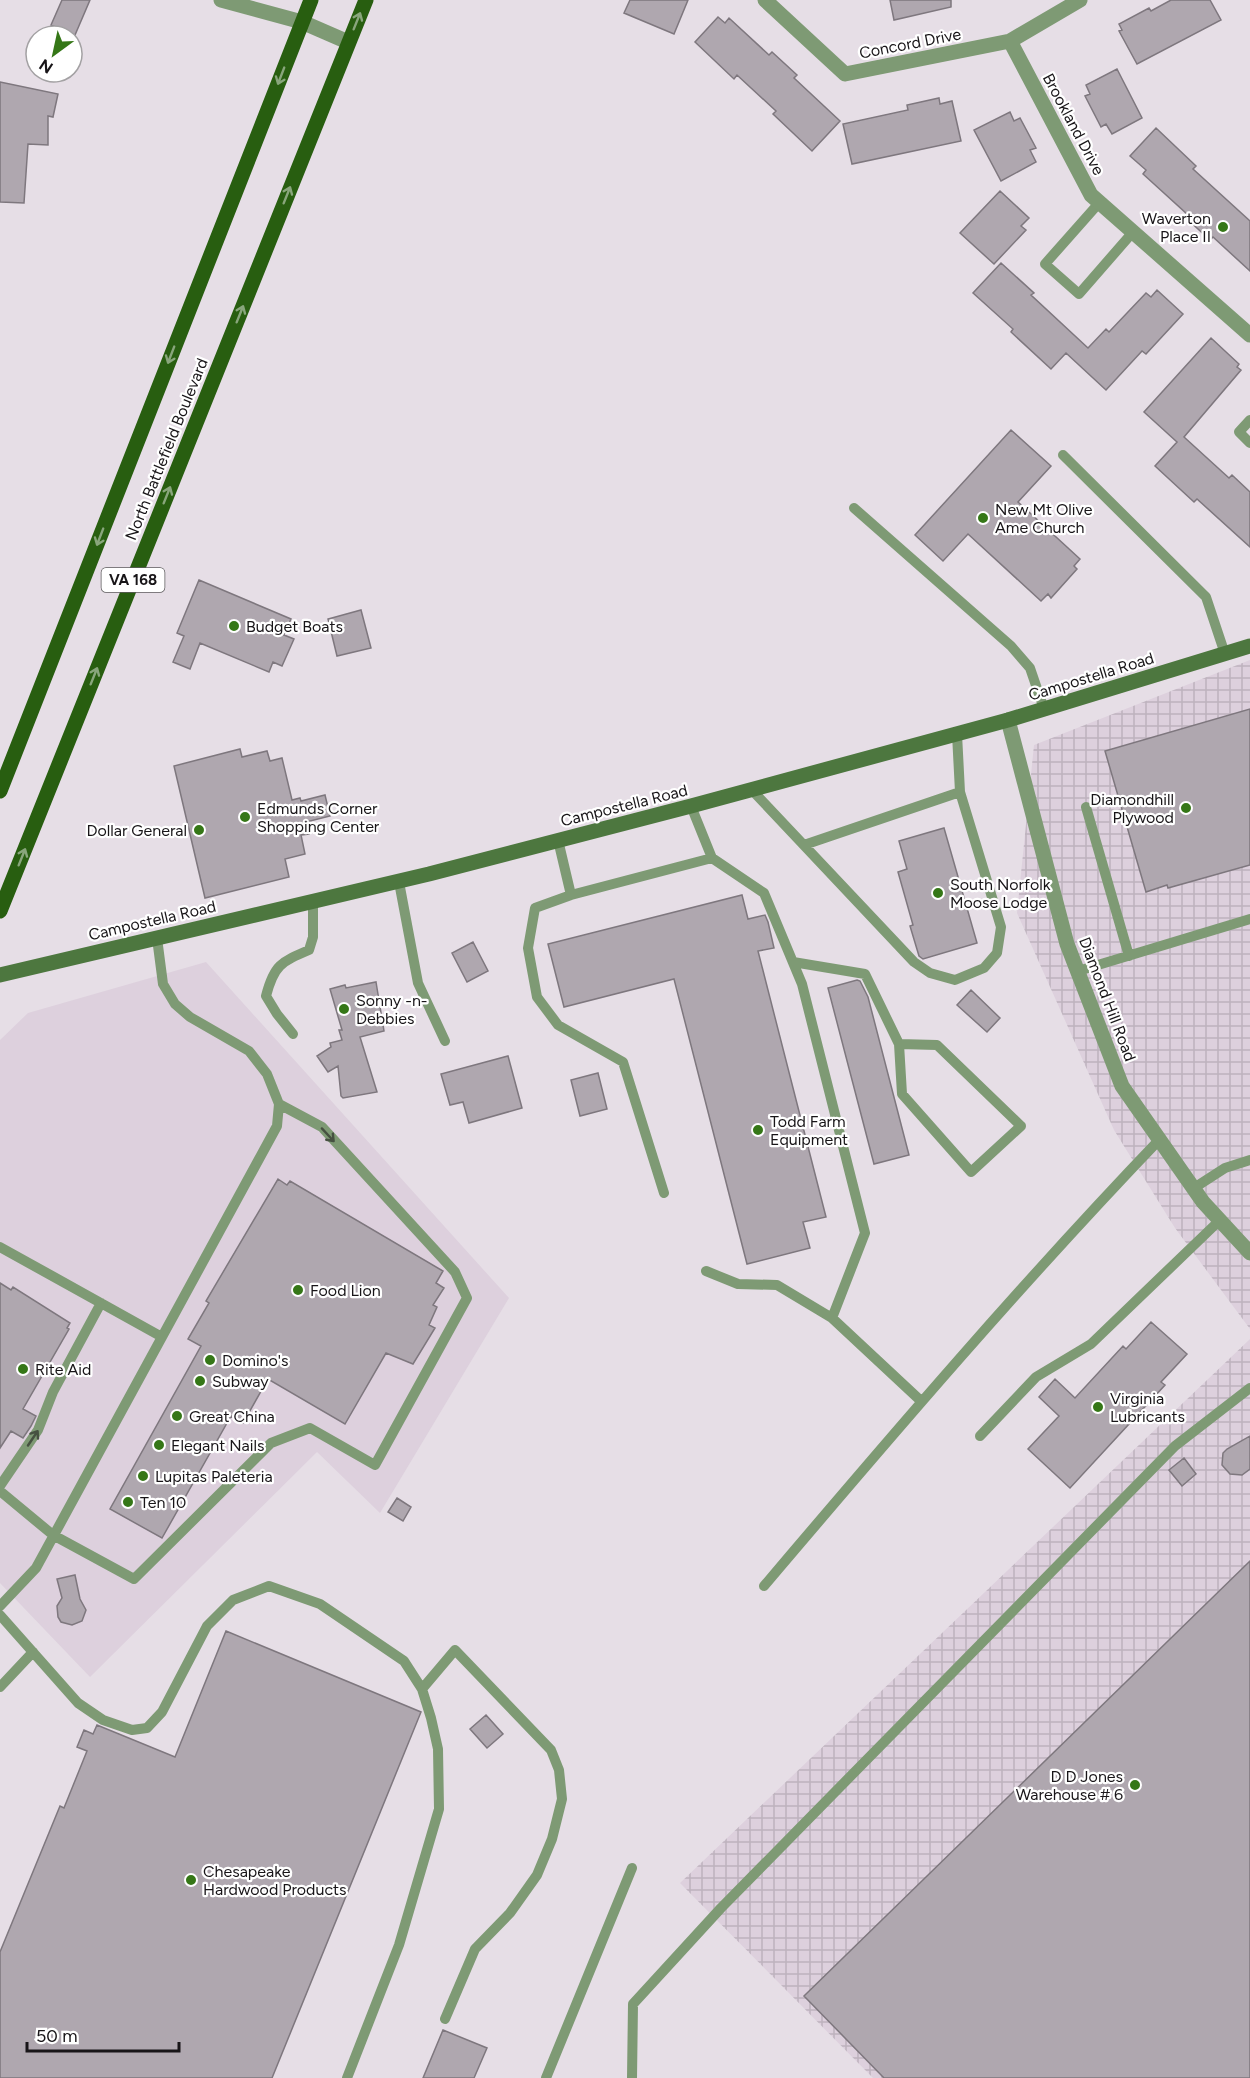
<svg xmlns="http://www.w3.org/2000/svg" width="1250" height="2078" font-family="Figtree,sans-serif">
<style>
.built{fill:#ddd0dd}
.industrial{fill:url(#industrial-grid)}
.building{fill:#afa7af;stroke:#7e777e;stroke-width:1.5}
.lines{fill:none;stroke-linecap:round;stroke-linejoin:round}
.service{stroke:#7e9a74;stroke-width:10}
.minor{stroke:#7e9a74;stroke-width:15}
.secondary{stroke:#4d773f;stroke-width:15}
.primary{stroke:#285e10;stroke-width:15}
.oneway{stroke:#89a67c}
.oneway2{stroke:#465141}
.poi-dot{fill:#357717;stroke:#fff;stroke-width:2}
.labels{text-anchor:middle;stroke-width:4.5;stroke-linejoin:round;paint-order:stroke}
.shield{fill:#fff;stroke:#5d5b5d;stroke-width:1.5}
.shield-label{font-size:15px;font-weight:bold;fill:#181518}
.street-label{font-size:16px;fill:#181518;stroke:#fff}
.poi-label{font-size:16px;fill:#181518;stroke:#fff;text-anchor:start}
</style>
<defs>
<pattern id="industrial-grid" width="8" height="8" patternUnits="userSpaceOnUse" patternTransform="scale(1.5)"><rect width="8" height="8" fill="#ddd0dd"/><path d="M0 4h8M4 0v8" fill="none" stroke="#bdb2bd"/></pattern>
</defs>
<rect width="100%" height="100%" fill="#e6dee6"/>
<path class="built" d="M 206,962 L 509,1298 L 380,1513 L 317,1452 L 90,1677 L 0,1583 L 0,1040 L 28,1013 Z"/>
<path class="industrial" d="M 1250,660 L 1250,1329 L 1175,1228 L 1114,1130 L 1017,913 L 1034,745 Z
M 1250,1339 L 1250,2078 L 873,2078 L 680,1883 Z"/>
<path class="building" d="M 62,0 L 90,0 L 75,35 L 51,25 Z
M 630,0 L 688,0 L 674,34 L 624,13 Z
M 890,0 L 951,0 L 951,7 L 894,20 Z
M 1171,0 L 1210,0 L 1221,20 L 1137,64 L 1119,31 L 1122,30 L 1119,24 L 1149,8 L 1151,11 Z
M 718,17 L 725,23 L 729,18 L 769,55 L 772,52 L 797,75 L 794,78 L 840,121 L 812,151 L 773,114 L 776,111 L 737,75 L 734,79 L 695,42 Z
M 1117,69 L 1142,118 L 1112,134 L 1106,124 L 1101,127 L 1085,96 L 1090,94 L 1086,85 Z
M 0,82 L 58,94 L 53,117 L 48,116 L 48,145 L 28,144 L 24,203 L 0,202 Z
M 939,98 L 940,104 L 952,101 L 961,141 L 852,164 L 843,124 L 908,110 L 907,105 Z
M 1010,112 L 1014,121 L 1020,118 L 1036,148 L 1030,150 L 1036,162 L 1001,181 L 974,130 Z
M 1156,128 L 1196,166 L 1193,169 L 1250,221 L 1250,271 L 1213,237 L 1210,240 L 1185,217 L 1188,215 L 1143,174 L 1146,170 L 1130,156 Z
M 1000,191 L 1029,218 L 1021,226 L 1026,230 L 994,264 L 960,233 Z
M 1001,263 L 1034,293 L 1031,295 L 1088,348 L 1106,329 L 1109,332 L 1146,293 L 1151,297 L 1157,290 L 1183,314 L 1146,354 L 1142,351 L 1106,390 L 1066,353 L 1051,369 L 1011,332 L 1013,329 L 973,293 Z
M 1211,338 L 1239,364 L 1237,367 L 1241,370 L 1184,437 L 1229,478 L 1232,475 L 1250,492 L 1250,547 L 1197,499 L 1194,502 L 1155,466 L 1177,442 L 1144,412 Z
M 1011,430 L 1051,466 L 1018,502 L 1080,559 L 1074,566 L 1077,569 L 1051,598 L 1048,594 L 1041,601 L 968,534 L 943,561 L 915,535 Z
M 199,580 L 291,619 L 284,635 L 294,639 L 282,666 L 273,662 L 269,672 L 200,643 L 190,669 L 173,662 L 184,636 L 177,633 Z
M 361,610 L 371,648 L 337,656 L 328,619 Z
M 1250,709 L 1250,865 L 1168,888 L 1167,885 L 1146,892 L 1105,751 Z
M 240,749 L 242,757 L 267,751 L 270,761 L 282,758 L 292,800 L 300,798 L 301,801 L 325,795 L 330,816 L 306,822 L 309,834 L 301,835 L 305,854 L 285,859 L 289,877 L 205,898 L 174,766 Z
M 944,828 L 977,943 L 923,959 L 919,956 L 910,926 L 913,925 L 898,872 L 907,869 L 899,841 Z
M 742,895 L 748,919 L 765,915 L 768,922 L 774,948 L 758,951 L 826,1217 L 803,1222 L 810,1248 L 747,1264 L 674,979 L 564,1007 L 548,944 Z
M 473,942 L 488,971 L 467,982 L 452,953 Z
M 857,980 L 860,981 L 868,997 L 909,1155 L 874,1164 L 828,988 Z
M 376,982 L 384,1031 L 360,1037 L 377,1092 L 343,1098 L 341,1096 L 338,1066 L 328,1072 L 317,1056 L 331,1047 L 330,1043 L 342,1040 L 339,1030 L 342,1030 L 330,989 L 345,985 L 346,988 Z
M 971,990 L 1000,1018 L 987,1032 L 957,1005 Z
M 508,1056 L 522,1108 L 469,1123 L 463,1102 L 450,1105 L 441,1074 Z
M 598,1073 L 607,1109 L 580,1116 L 571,1080 Z
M 278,1179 L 287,1185 L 290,1181 L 443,1271 L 436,1283 L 444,1288 L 433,1305 L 437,1307 L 429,1325 L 435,1328 L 413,1364 L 386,1353 L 345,1424 L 268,1379 L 243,1423 L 231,1416 L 162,1538 L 110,1509 L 201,1346 L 188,1339 L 209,1303 L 206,1301 Z
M 0,1283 L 11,1290 L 13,1287 L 70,1323 L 67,1328 L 69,1329 L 23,1409 L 36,1416 L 31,1426 L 23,1438 L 11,1431 L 0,1448 Z
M 1151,1322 L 1187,1354 L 1161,1382 L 1165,1385 L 1070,1488 L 1028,1449 L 1059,1416 L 1039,1397 L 1055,1379 L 1075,1398 L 1123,1346 L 1126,1349 Z
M 1250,1436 L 1250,1469 L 1242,1475 L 1230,1474 L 1222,1465 L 1223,1453 L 1227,1449 Z
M 1184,1458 L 1196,1474 L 1182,1486 L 1169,1470 Z
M 397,1498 L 411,1507 L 403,1521 L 388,1512 Z
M 1250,1561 L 1250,2078 L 884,2078 L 804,1996 Z
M 75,1575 L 80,1599 L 86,1610 L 82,1621 L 72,1625 L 61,1622 L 58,1617 L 57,1606 L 62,1598 L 57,1579 Z
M 226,1631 L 421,1712 L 272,2078 L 0,2078 L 0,1952 L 60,1806 L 64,1808 L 87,1751 L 77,1747 L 84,1730 L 93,1734 L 97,1725 L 175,1757 Z
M 486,1715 L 503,1734 L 487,1748 L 470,1729 Z
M 443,2030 L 487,2048 L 474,2078 L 423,2078 Z"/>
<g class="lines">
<path class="service" d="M 1099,203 L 1045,264 L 1079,294 L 1133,232
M 1250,420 L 1239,432 L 1250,443
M 1063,455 L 1206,597 L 1225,654
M 854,508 L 1011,646 L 1030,668 L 1044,709
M 751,789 L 914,962 L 930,973 L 955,980 L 984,968 L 997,953 L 1001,927 L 960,792 L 957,734
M 691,806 L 712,858 L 764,893 L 802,984 L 865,1233 L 832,1318
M 1086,807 L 1129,956
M 558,840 L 571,895 L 535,908 L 528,948 L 537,997 L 558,1025 L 623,1062 L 664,1193
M 804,845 L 960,792
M 399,882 L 418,983 L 445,1041
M 571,895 L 712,858
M 793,962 L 865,974 L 899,1044 L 902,1094 L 971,1172 L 1021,1126 L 937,1045 L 899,1044
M 1078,971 L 1250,919
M 293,1034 L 277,1014 L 266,996 C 274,965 281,962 309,950 L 313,937 L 313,901
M 1194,1188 L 1225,1168 L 1250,1160
M 0,1247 L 162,1337
M 706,1271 L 738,1284 L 777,1285 L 832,1318 L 921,1401
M 980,1436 L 1036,1377 L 1091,1344 L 1220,1220
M 0,1486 L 38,1430 L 53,1392 L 101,1303
M 0,1491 L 53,1535 L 134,1579 L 271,1443 L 310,1428 L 375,1465 L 467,1298 L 455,1272 L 322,1127 L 279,1104
M 764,1586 C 893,1434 1022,1283 1160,1139
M 0,1606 L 36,1568 L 277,1126 L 279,1104 L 267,1074 L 249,1051 L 190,1017 L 175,1004 L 163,984 L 157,938
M 0,1615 L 78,1703 L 103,1720 L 132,1730 L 147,1728 L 162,1712 L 207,1626 L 233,1600 L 269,1586 L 320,1604 L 404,1661 L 422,1689 L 431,1718 L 438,1749 L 439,1809 L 399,1945 L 347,2078
M 0,1687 L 33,1652
M 422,1689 L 455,1650 L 551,1750 L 559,1770 L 562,1799 L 552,1839 L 537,1875 L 510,1913 L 475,1949 L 445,2019
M 546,2078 L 632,1868
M 632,2078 L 633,2004 L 721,1908 L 1175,1446 L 1250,1388"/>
<path class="minor" d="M 221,0 L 302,22 L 348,42
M 765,0 L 845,74 L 1010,41 L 1080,0
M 1010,41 L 1091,195 L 1250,335
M 1008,720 L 1067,944 L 1122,1086 L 1203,1202 L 1250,1253"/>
<path class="secondary" d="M 0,975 L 429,874 L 691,806 L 1008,720 L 1250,646"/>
<path class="primary" d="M 0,791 L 311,0
M 0,911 L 366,0"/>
</g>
<defs><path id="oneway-shaft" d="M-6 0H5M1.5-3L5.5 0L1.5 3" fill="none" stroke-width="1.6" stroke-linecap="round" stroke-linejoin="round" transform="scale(1.5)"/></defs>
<g class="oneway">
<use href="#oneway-shaft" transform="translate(357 21) rotate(-68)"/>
<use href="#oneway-shaft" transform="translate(281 76) rotate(111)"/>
<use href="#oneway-shaft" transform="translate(287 195) rotate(-68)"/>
<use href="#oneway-shaft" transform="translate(240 314) rotate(-68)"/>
<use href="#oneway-shaft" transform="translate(171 355) rotate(111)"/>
<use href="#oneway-shaft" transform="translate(167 495) rotate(-68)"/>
<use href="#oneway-shaft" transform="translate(100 537) rotate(111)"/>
<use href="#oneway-shaft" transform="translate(94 676) rotate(-68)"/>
<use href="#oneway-shaft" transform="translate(22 857) rotate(-68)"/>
</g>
<g class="oneway2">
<use href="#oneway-shaft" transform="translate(328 1135) rotate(47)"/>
<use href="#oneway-shaft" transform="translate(33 1438) rotate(-56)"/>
</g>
<g class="poi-dot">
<circle cx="1223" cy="227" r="6"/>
<circle cx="983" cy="518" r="6"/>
<circle cx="234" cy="626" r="6"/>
<circle cx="1186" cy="808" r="6"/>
<circle cx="245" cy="817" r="6"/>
<circle cx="199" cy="830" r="6"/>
<circle cx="938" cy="893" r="6"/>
<circle cx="344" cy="1009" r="6"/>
<circle cx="758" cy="1130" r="6"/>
<circle cx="298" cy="1290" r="6"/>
<circle cx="210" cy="1360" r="6"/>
<circle cx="23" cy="1369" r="6"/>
<circle cx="200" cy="1381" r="6"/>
<circle cx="1098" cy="1407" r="6"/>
<circle cx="177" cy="1416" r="6"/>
<circle cx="159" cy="1445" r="6"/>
<circle cx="143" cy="1476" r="6"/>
<circle cx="128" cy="1502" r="6"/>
<circle cx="1135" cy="1785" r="6"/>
<circle cx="191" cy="1880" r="6"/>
</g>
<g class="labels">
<rect class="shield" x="101.5" y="568" width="63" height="24" rx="4.5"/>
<g class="shield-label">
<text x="133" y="585">VA 168</text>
</g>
<g class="street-label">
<text transform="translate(910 43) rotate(-11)" y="6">Concord Drive</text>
<text transform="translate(1074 124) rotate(62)" y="6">Brookland Drive</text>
<text transform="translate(166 449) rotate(-68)" y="6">North Battlefield Boulevard</text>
<text transform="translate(1091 676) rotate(-17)" y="6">Campostella Road</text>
<text transform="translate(624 805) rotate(-14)" y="6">Campostella Road</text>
<text transform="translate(152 920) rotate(-13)" y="6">Campostella Road</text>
<text transform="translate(1108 999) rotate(69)" y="6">Diamond Hill Road</text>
</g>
<g class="poi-label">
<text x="1211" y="224" text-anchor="end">Waverton<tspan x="1211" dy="18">Place II</tspan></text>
<text x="995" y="515">New Mt Olive<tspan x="995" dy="18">Ame Church</tspan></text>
<text x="246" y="632">Budget Boats</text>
<text x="1174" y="805" text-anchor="end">Diamondhill<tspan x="1174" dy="18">Plywood</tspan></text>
<text x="257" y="814">Edmunds Corner<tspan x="257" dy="18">Shopping Center</tspan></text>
<text x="187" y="836" text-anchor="end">Dollar General</text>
<text x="950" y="890">South Norfolk<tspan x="950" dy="18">Moose Lodge</tspan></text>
<text x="356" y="1006">Sonny -n-<tspan x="356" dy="18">Debbies</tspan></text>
<text x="770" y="1127">Todd Farm<tspan x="770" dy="18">Equipment</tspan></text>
<text x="310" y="1296">Food Lion</text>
<text x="222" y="1366">Domino's</text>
<text x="35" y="1375">Rite Aid</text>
<text x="212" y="1387">Subway</text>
<text x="1110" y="1404">Virginia<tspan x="1110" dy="18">Lubricants</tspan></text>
<text x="189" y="1422">Great China</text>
<text x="171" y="1451">Elegant Nails</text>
<text x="155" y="1482">Lupitas Paleteria</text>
<text x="140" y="1508">Ten 10</text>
<text x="1123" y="1782" text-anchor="end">D D Jones<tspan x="1123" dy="18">Warehouse # 6</tspan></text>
<text x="203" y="1877">Chesapeake<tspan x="203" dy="18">Hardwood Products</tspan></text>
</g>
</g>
<g transform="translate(54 54) rotate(213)"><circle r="28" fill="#ffffff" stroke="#a3a1a3" stroke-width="1.5"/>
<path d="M0-4.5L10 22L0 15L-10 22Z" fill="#357717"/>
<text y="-9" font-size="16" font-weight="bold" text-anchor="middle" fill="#181518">N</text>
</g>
<path d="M27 2042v9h152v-9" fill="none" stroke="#181518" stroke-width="3"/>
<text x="36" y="2042" font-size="18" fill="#181518" stroke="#ffffff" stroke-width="4.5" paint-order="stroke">50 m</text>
</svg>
